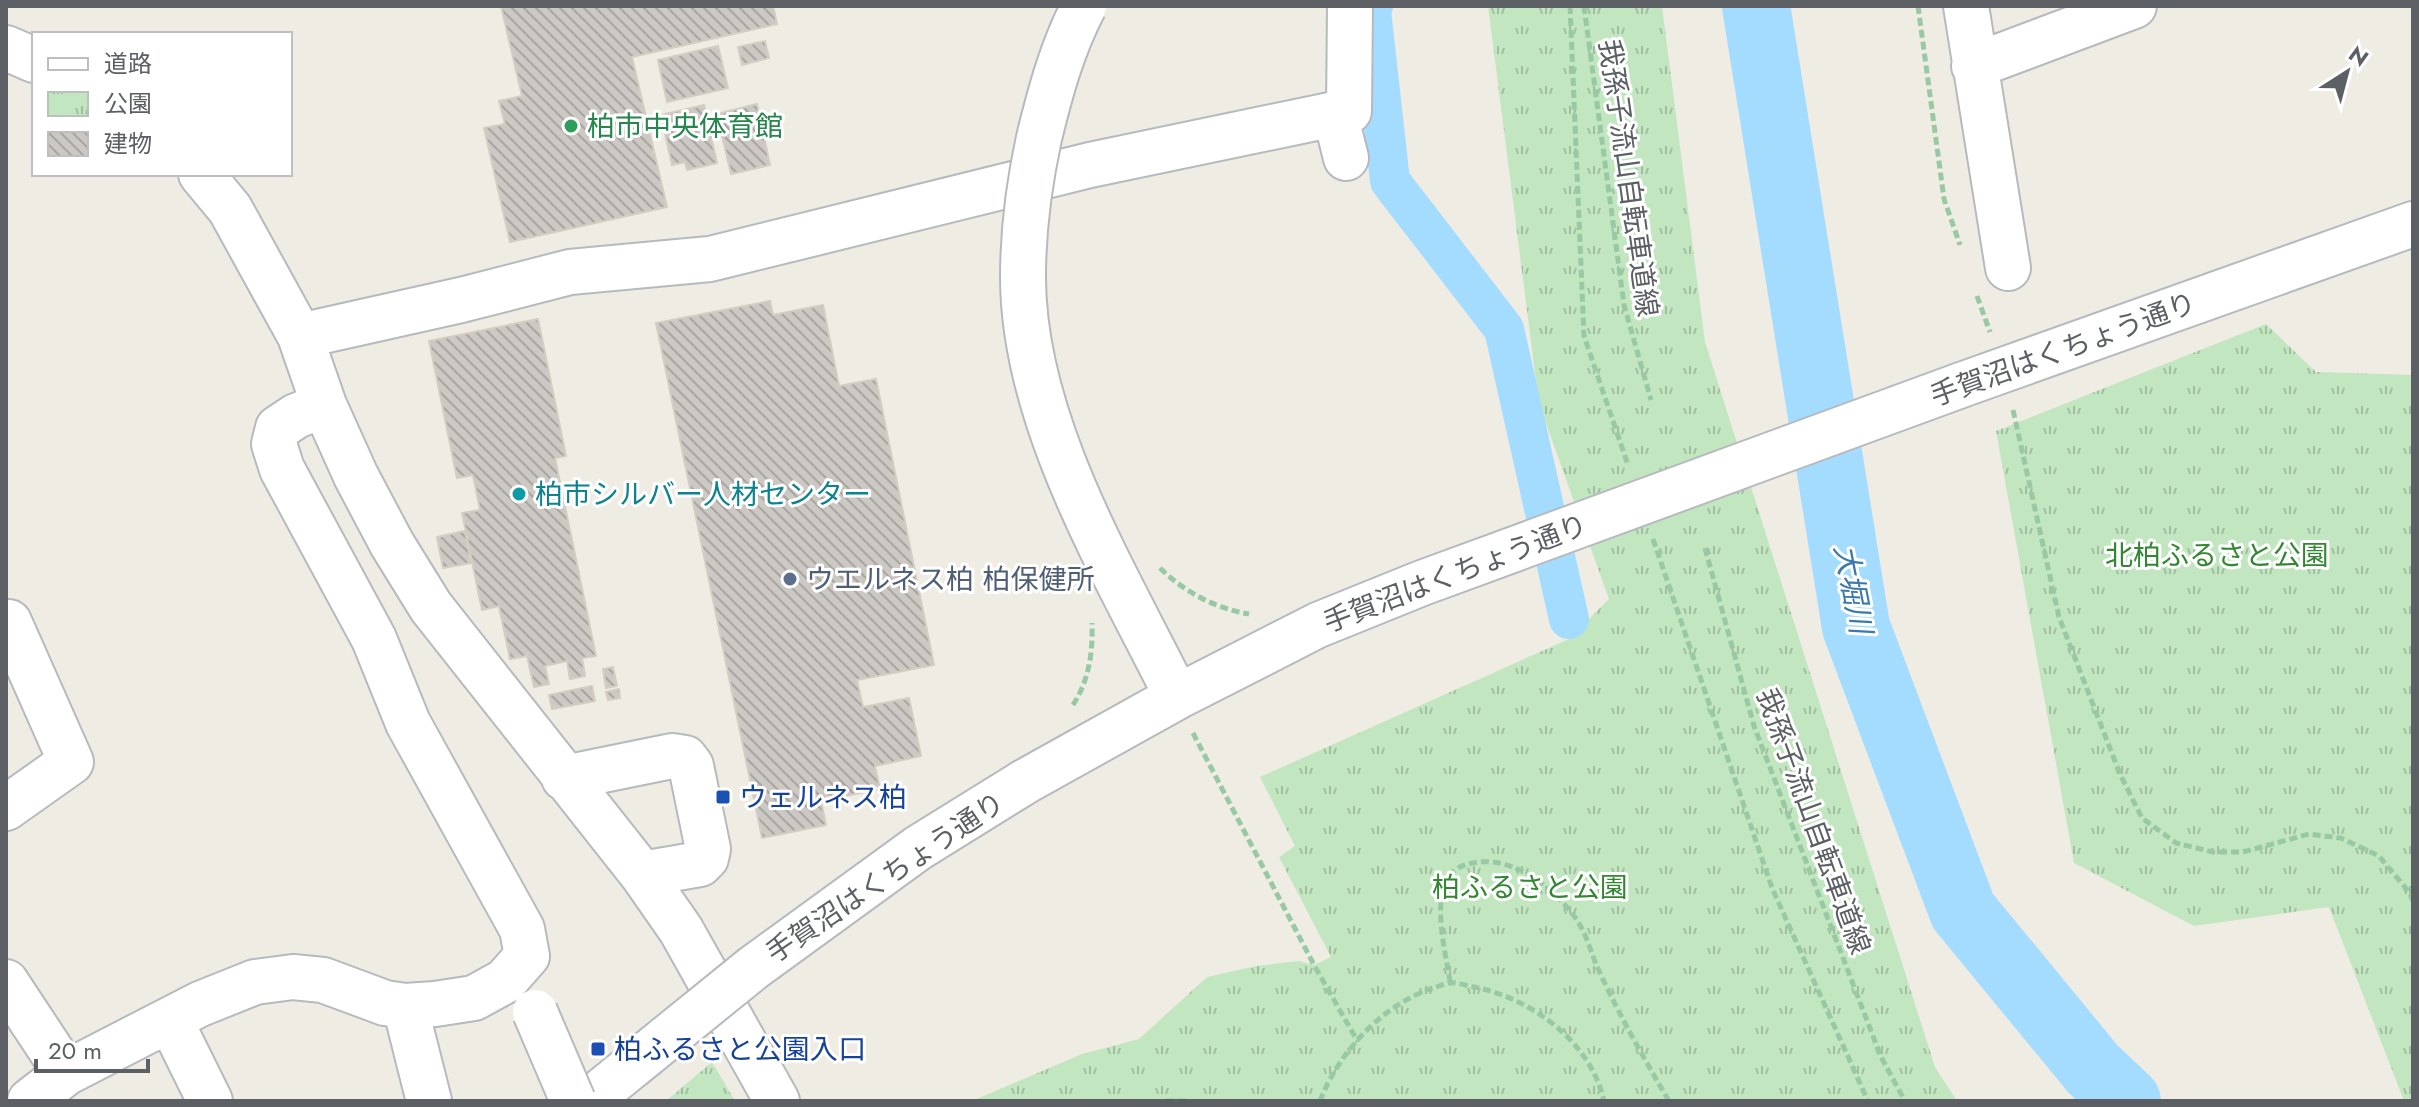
<svg xmlns="http://www.w3.org/2000/svg" width="2419" height="1107" font-family="Jost,'Noto Sans JP',sans-serif">
<style>
.park{fill:url(#park-tufts)}
.lines{fill:none;stroke-linecap:round;stroke-linejoin:round}
.canal{stroke:#a4dcff;stroke-width:40}
.river{stroke:#a4dcff;stroke-width:68}
.building{fill:url(#building-back-hatch);stroke:#d4cdc2;stroke-width:2}
.minor-casing{stroke:#b6babe;stroke-width:48}
.path{stroke:#98c9a4;stroke-width:5;stroke-dasharray:8 4;stroke-linecap:butt}
.minor{stroke:#fff;stroke-width:44}
.minor-bridge-casing{stroke:#b6babe;stroke-width:48;stroke-linecap:butt}
.path-bridge{stroke:#98c9a4;stroke-width:5;stroke-dasharray:8 4;stroke-linecap:butt}
.minor-bridge{stroke:#fff;stroke-width:44}
.leisure-dot{fill:#2e9e5b;stroke:#fff;stroke-width:3}
.culture-dot{fill:#0f9aa8;stroke:#fff;stroke-width:3}
.service-dot{fill:#5c6f8a;stroke:#fff;stroke-width:3}
.transit-dot{fill:#1a4fb4;stroke:#fff;stroke-width:3}
.labels{text-anchor:middle;stroke-width:6;stroke-linejoin:round;paint-order:stroke}
.leisure-label{font-size:28px;fill:#27864d;stroke:#fff;text-anchor:start}
.street-label{font-size:28px;fill:#5c6065;stroke:#fff}
.culture-label{font-size:28px;fill:#0d838f;stroke:#fff;text-anchor:start}
.park-label{font-size:28px;fill:#338632;stroke:#fff}
.service-label{font-size:28px;fill:#4e5e75;stroke:#fff;text-anchor:start}
.transit-label{font-size:28px;fill:#164399;stroke:#fff;text-anchor:start}
.water-label{font-size:30px;font-style:italic;fill:#3b78ac;stroke:#fff}
</style>
<defs>
<pattern id="park-tufts" width="24" height="20" patternUnits="userSpaceOnUse" patternTransform="scale(2)"><rect width="24" height="20" fill="#c2e7c0"/><path d="M3 7l-1-3M5 7V3M7 7l1-3M15 17l-1-3M17 17v-4M19 17l1-3" fill="none" stroke="#a1bfa0"/></pattern>
<pattern id="building-back-hatch" width="6" height="6" patternUnits="userSpaceOnUse" patternTransform="scale(2)"><rect width="6" height="6" fill="#ccc8c3"/><path d="M-1 5l2 2M0 0l6 6M5-1l2 2" fill="none" stroke="#a9a6a2"/></pattern>
</defs>
<rect width="100%" height="100%" fill="#efece4"/>
<path class="park" d="M 1488,6 L 1662,6 L 1705,342 L 1935,1067 L 1957,1101 L 972,1101 L 1082,1054 L 1139,1039 L 1207,977 L 1256,966 L 1299,961 L 1314,965 L 1331,957 L 1279,857 L 1295,846 L 1260,777 L 1569,639 L 1609,599 L 1539,404 Z
M 2266,324 L 2316,372 L 2413,375 L 2413,1101 L 2404,1101 L 2329,907 L 2194,926 L 2074,863 L 1996,431 Z
M 712,1062 L 735,1101 L 666,1101 Z"/>
<g class="lines">
<path class="canal" d="M 1373,6 L 1371,11 L 1390,181 L 1504,329 L 1569,619"/>
<path class="river" d="M 1756,6 L 1856,627 L 1963,911 L 2093,1069 L 2127,1101"/>
</g>
<path class="building" d="M 501,6 L 773,6 L 777,24 L 632,57 L 667,207 L 510,242 L 484,128 L 505,124 L 499,101 L 522,96 Z
M 765,41 L 769,58 L 742,65 L 738,47 Z
M 718,46 L 728,88 L 667,102 L 658,60 Z
M 757,104 L 770,165 L 731,174 L 717,114 Z
M 704,105 L 717,163 L 687,170 L 685,162 L 672,165 L 661,115 Z
M 770,301 L 773,315 L 823,305 L 839,386 L 876,379 L 934,665 L 857,680 L 863,707 L 909,698 L 921,756 L 875,766 L 880,789 L 821,801 L 826,825 L 762,838 L 656,323 Z
M 538,319 L 566,456 L 555,458 L 596,656 L 582,658 L 585,676 L 570,679 L 567,661 L 545,666 L 549,684 L 534,687 L 527,656 L 510,659 L 499,606 L 482,610 L 462,513 L 480,510 L 473,475 L 457,478 L 429,341 Z
M 465,531 L 471,563 L 443,568 L 437,537 Z
M 613,667 L 617,686 L 606,688 L 603,669 Z
M 592,686 L 595,701 L 552,709 L 549,695 Z
M 619,689 L 620,698 L 608,700 L 606,692 Z"/>
<g class="lines">
<defs>
<path id="minor" d="M 1966,6 L 2008,268
M 6,48 L 34,60
M 1974,66 L 2134,6
M 1335,114 L 1346,158
M 201,174 L 230,209 L 300,336 L 324,405 L 356,476 L 392,544 L 431,607 L 642,874 L 681,930 L 777,1101
M 300,336 L 461,300 L 570,272 L 710,259 L 1090,165 L 1349,111 L 1350,6
M 1964,384 L 2413,224
M 6,624 L 9,622 L 71,762 L 6,808
M 564,778 L 672,756 L 685,758 L 691,766 L 708,849 L 706,858 L 700,864 L 642,874
M 6,982 L 66,1073
M 405,1006 L 429,1101
M 170,1020 L 210,1101
M 30,1101 L 66,1073 L 200,1004 L 255,982 L 293,977 L 323,980 L 385,1003 L 405,1006 L 435,1004 L 474,998 L 505,981 L 527,956 L 522,929 L 408,723 L 374,639 L 282,469 L 274,444 L 278,428 L 296,416 L 324,405
M 589,1101 L 632,1066"/>
</defs>
<use href="#minor" class="minor-casing"/>
<path class="path" d="M 1570,6 L 1584,336 L 1628,465
M 1584,6 L 1624,305 L 1651,400
M 1918,6 L 1944,199 L 1960,245
M 1977,296 L 1990,332
M 2013,410 L 2059,617 L 2120,774 L 2142,818 L 2176,843 L 2213,852 L 2243,852 L 2309,834 L 2341,838 L 2379,856 L 2409,892 L 2413,901
M 1653,539 L 1772,888 L 1868,1101
M 1705,548 L 1754,726 L 1881,1057 L 1905,1101
M 1193,733 L 1314,965 L 1358,1042
M 1450,982 C 1446,951 1424,878 1465,865 C 1507,851 1550,884 1574,916 C 1586,931 1591,954 1599,971 C 1620,1016 1644,1059 1669,1101
M 1166,1101 L 1186,1101
M 1320,1101 C 1339,1052 1382,1005 1433,988 C 1438,987 1445,983 1450,983 C 1458,982 1467,986 1474,987 C 1531,998 1591,1042 1604,1101"/>
<use href="#minor" class="minor"/>
<defs>
<path id="minor-bridge" d="M 1084,6 C 1062,48 1050,93 1039,138 C 1029,184 1023,230 1023,277 C 1023,422 1114,570 1177,697
M 535,1012 L 573,1101
M 632,1066 L 753,968 L 918,848 L 1026,781 L 1177,697 L 1318,625 L 1422,583 L 1964,384"/>
</defs>
<use href="#minor-bridge" class="minor-bridge-casing"/>
<path class="path-bridge" d="M 1160,568 C 1183,591 1216,609 1249,614
M 1073,705 C 1089,680 1093,653 1092,623"/>
<use href="#minor-bridge" class="minor-bridge"/>
</g>
<circle class="leisure-dot" cx="571" cy="126" r="8"/>
<circle class="culture-dot" cx="519" cy="494" r="8"/>
<circle class="service-dot" cx="790" cy="579" r="8"/>
<g class="transit-dot">
<rect x="715" y="789" width="16" height="16" rx="4"/>
<rect x="590" y="1041" width="16" height="16" rx="4"/>
</g>
<g class="labels">
<g class="leisure-label">
<text x="587" y="136">柏市中央体育館</text>
</g>
<g class="street-label">
<text transform="translate(1629 178) rotate(82)" y="10">我孫子流山自転車道線</text>
<text transform="translate(2063 349) rotate(-20)" y="10">手賀沼はくちょう通り</text>
<text transform="translate(1455 573) rotate(-21)" y="10">手賀沼はくちょう通り</text>
<text transform="translate(1814 821) rotate(70)" y="10">我孫子流山自転車道線</text>
<text transform="translate(885 877) rotate(-34)" y="10">手賀沼はくちょう通り</text>
</g>
<g class="culture-label">
<text x="535" y="504">柏市シルバー人材センター</text>
</g>
<g class="park-label">
<text x="2217" y="565">北柏ふるさと公園</text>
<text x="1530" y="897">柏ふるさと公園</text>
</g>
<g class="service-label">
<text x="806" y="589">ウエルネス柏 柏保健所</text>
</g>
<g class="transit-label">
<text x="739" y="807">ウェルネス柏</text>
<text x="614" y="1059">柏ふるさと公園入口</text>
</g>
<g class="water-label">
<text transform="translate(1853 589) rotate(79)" y="10">大堀川</text>
</g>
</g>
<rect width="2419" height="1107" fill="none" stroke="#5c6065" stroke-width="16"/>
<rect x="32" y="32" width="260" height="144" fill="#ffffff" stroke="#bebfc1" stroke-width="2"/>
<rect x="48" y="58" width="40" height="12" fill="#ffffff" stroke="#bebfc1" stroke-width="2"/>
<text x="104" y="72" font-size="24" fill="#5c6065">道路</text>
<rect x="48" y="92" width="40" height="24" fill="url(#park-tufts)" stroke="#bebfc1" stroke-width="2"/>
<text x="104" y="112" font-size="24" fill="#5c6065">公園</text>
<rect x="48" y="132" width="40" height="24" fill="url(#building-back-hatch)" stroke="#bebfc1" stroke-width="2"/>
<text x="104" y="152" font-size="24" fill="#5c6065">建物</text>
<g transform="translate(2347 72) rotate(36)" stroke="#ffffff" stroke-width="6" paint-order="stroke">
<path d="M0-6L14 30L0 20L-14 30Z" fill="#5c6065"/>
<text y="-12" font-size="22" font-weight="bold" text-anchor="middle" fill="#5c6065">N</text>
</g>
<path d="M36 1059v12h112v-12" fill="none" stroke="#5c6065" stroke-width="4"/>
<text x="48" y="1059" font-size="24" fill="#5c6065" stroke="#ffffff" stroke-width="6" paint-order="stroke">20 m</text>
</svg>
